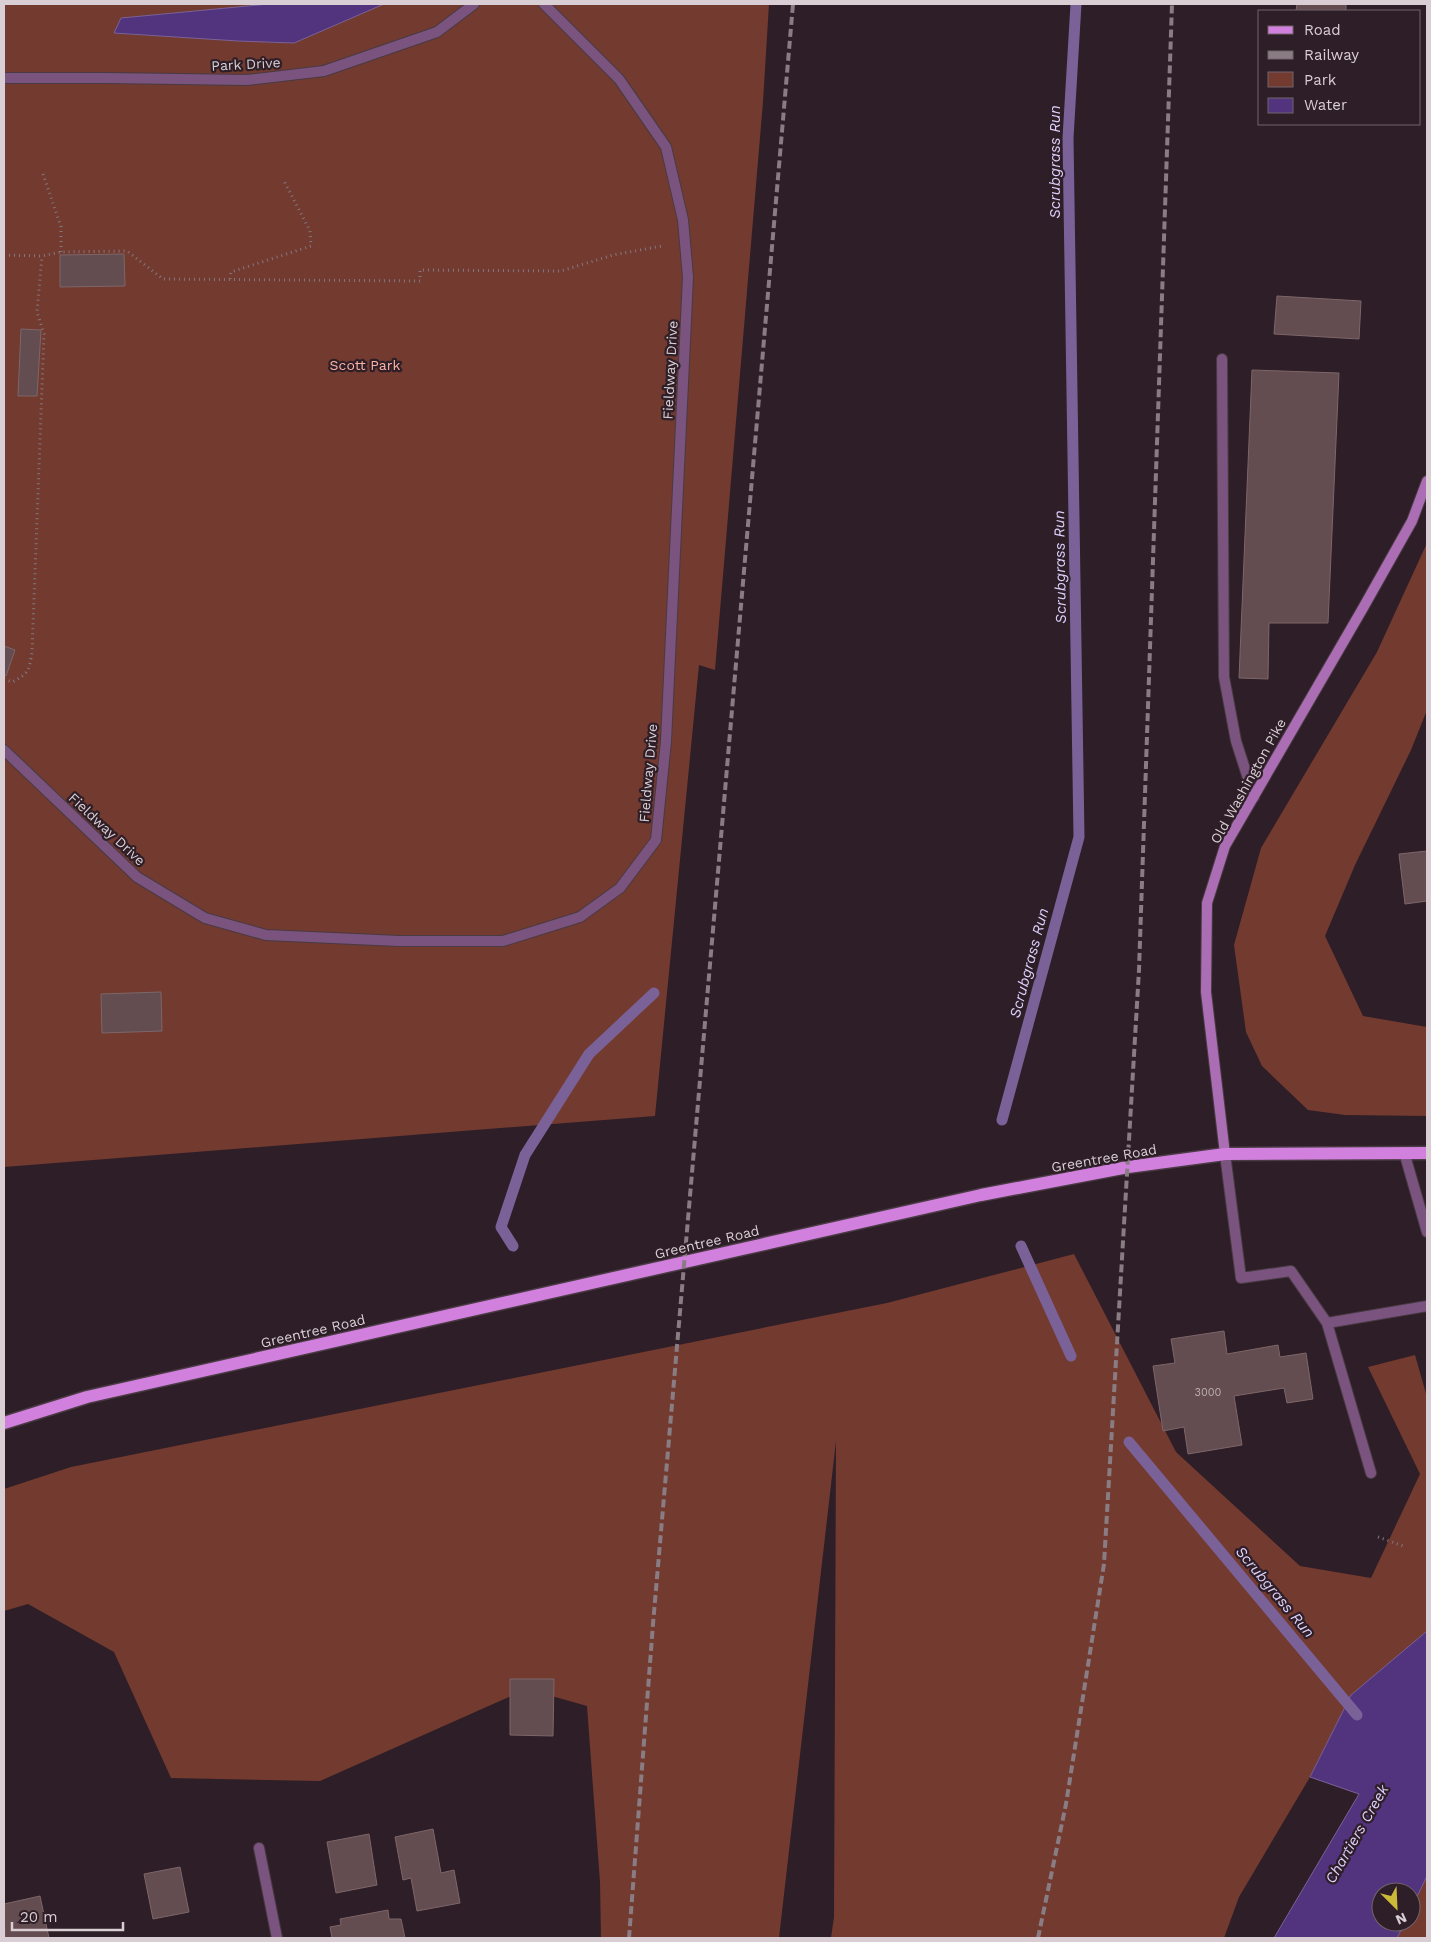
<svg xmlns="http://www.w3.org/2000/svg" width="1431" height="1942" font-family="'Work Sans',sans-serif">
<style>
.green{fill:#733a30}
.water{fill:#51337e;stroke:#7a6298}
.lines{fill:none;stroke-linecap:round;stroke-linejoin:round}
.stream{stroke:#7a6298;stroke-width:11}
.building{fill:#634d50;stroke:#7d6669}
.lane-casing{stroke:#493a43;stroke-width:12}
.street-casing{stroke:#493a43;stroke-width:12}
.secondary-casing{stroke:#493a43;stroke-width:12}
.primary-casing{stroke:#493a43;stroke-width:15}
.path{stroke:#84777e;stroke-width:3;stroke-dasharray:1 4;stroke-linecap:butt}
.lane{stroke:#7a547f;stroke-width:10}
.street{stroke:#7a547f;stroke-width:10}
.secondary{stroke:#ab6db4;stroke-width:10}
.primary{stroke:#d181dd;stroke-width:12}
.rail{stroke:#897c83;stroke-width:4;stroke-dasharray:8 4;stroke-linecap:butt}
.labels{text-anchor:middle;stroke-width:4.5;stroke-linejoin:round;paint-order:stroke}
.number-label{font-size:11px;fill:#bcaeb3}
.street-label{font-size:14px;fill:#d9ced4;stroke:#2e1e27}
.park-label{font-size:14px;fill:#fdb2a2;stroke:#2e1e27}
.water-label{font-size:15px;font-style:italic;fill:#ddd0fb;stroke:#2e1e27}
</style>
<rect width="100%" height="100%" fill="#2e1e27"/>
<path class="green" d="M 4,4 L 769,4 L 763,102 L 715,670 L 699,665 L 655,1116 L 4,1167 Z
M 1427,543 L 1427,710 L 1411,750 L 1355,865 L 1325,936 L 1363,1016 L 1427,1027 L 1427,1116 L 1345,1115 L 1308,1110 L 1262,1066 L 1246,1032 L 1234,945 L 1261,848 L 1377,652 Z
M 1074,1254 L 1176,1452 L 1300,1566 L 1371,1578 L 1420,1474 L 1368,1367 L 1415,1355 L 1427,1397 L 1427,1631 L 1351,1696 L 1310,1777 L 1239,1897 L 1224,1938 L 831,1938 L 834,1917 L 836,1441 L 779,1938 L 601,1938 L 600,1882 L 587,1706 L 527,1689 L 320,1781 L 171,1778 L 114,1652 L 28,1604 L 4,1611 L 4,1489 L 71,1467 L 887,1303 Z
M 1427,1876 L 1427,1938 L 1397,1938 L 1405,1922 L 1411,1922 L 1411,1909 Z"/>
<path class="water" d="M 269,4 L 384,4 L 294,43 L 238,41 L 114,33 L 121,18 Z
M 1427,1631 L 1427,1876 L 1411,1909 L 1411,1892 L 1381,1892 L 1381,1922 L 1405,1922 L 1397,1938 L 1274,1938 L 1359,1794 L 1310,1777 L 1351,1695 Z"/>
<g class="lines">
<path class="stream" d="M 1002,1120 L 1079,837 L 1068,138 L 1076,4
M 513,1246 L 501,1227 L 525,1155 L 589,1054 L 654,993
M 1021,1246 L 1071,1356
M 1129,1442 L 1357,1715"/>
</g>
<path class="building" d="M 1297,4 L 1346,4 L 1346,11 L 1296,11 Z
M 124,254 L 125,286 L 60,287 L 60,255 Z
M 1277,296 L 1361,301 L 1359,339 L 1274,334 Z
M 21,329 L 41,330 L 37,396 L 18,396 Z
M 1252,370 L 1339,373 L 1328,623 L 1269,623 L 1268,679 L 1239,678 Z
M 4,646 L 15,650 L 6,676 L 4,675 Z
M 1427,851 L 1427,901 L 1405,904 L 1399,854 Z
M 161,992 L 162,1031 L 102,1033 L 101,994 Z
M 1224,1331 L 1227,1354 L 1278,1345 L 1280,1357 L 1306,1353 L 1313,1399 L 1287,1403 L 1284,1388 L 1234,1396 L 1242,1445 L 1188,1454 L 1184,1427 L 1163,1431 L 1153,1366 L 1175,1363 L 1171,1339 Z
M 510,1679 L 554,1679 L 553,1736 L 510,1735 Z
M 433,1829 L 441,1873 L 454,1870 L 460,1903 L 417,1911 L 411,1878 L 403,1880 L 395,1837 Z
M 369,1834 L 377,1885 L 336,1893 L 327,1842 Z
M 180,1867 L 189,1912 L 153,1919 L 144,1874 Z
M 40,1896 L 49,1938 L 5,1938 L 4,1904 Z
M 388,1910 L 389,1919 L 401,1919 L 405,1938 L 332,1938 L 330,1927 L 341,1925 L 340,1919 Z"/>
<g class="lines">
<defs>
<path id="lane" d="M 4,78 L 108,78 L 247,80 L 324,71 L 437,32 L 474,4
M 1222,359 L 1224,677 L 1236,741 L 1254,797
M 4,750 L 137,877 L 205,918 L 266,935 L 399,941 L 503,941 L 580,917 L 620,888 L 656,840 L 666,741 L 688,277 L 683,220 L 666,147 L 619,79 L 544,4
M 1404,1152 L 1427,1232
M 1225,1154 L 1241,1278 L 1291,1271 L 1327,1323 L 1427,1306
M 1327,1323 L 1371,1473"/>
<path id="street" d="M 259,1848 L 277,1938"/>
<path id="secondary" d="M 1225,1154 L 1206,992 L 1207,903 L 1225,846 L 1363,608 L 1412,521 L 1427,481"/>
<path id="primary" d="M 4,1423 L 87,1397 L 981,1195 L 1128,1167 L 1225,1154 L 1427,1153"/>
</defs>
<use href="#lane" class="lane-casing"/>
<use href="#street" class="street-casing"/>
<use href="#secondary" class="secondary-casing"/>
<use href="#primary" class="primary-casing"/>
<path class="path" d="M 43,174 L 61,227 L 61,252
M 4,255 L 42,256 L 61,252 L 127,251 L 163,279 L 420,281 L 420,270 L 561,271 L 613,255 L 662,246
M 230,279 L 231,272 L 311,246 L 310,231 L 283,179
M 4,679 L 12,682 C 29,674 29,670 32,652 L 44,334 L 37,312 L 42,256
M 1378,1537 L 1406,1547"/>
<use href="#lane" class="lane"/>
<use href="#street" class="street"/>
<use href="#secondary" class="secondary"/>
<use href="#primary" class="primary"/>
<path class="rail" d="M 629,1938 L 653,1624 L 793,4
M 1038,1938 L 1066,1804 L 1104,1564 L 1139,970 L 1172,4"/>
</g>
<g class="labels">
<g class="number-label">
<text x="1208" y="1396">3000</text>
</g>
<g class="street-label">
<text transform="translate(246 64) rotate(-3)" y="5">Park Drive</text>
<text transform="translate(670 370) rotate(-87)" y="5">Fieldway Drive</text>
<text transform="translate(648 773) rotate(-85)" y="5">Fieldway Drive</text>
<text transform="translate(1248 781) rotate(-61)" y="5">Old Washington Pike</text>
<text transform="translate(107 829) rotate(43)" y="5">Fieldway Drive</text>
<text transform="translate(1104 1158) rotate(-10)" y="5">Greentree Road</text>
<text transform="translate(707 1242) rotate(-13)" y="5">Greentree Road</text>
<text transform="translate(313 1331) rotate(-13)" y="5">Greentree Road</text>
</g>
<g class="park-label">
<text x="365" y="370">Scott Park</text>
</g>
<g class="water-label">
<text transform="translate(1055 162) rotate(-90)" y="5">Scrubgrass Run</text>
<text transform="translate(1060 567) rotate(-91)" y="5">Scrubgrass Run</text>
<text transform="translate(1029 963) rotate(-75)" y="5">Scrubgrass Run</text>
<text transform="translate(1275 1592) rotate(50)" y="5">Scrubgrass Run</text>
<text transform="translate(1357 1834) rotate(-60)" y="5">Chartiers Creek</text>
</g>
</g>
<rect width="1431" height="1942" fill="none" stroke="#d9ced4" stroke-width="10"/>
<rect x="1258" y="10" width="162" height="115" fill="#2e1e27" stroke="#72646c"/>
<rect x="1268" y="26" width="25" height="8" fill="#d181dd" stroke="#72646c"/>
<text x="1304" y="35" font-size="15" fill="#d9ced4">Road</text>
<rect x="1268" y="51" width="25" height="8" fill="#897c83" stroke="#72646c"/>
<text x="1304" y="60" font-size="15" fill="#d9ced4">Railway</text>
<rect x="1268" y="72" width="25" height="15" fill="#733a30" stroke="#72646c"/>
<text x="1304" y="85" font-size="15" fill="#d9ced4">Park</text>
<rect x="1268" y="98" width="25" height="15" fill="#51337e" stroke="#72646c"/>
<text x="1304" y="110" font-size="15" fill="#d9ced4">Water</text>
<g transform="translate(1396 1907) rotate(156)"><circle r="24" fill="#2e1e27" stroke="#72646c"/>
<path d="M0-4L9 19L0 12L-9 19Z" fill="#cbba39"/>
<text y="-8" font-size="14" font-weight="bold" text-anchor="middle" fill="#d9ced4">N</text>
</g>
<path d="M12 1922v8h111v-8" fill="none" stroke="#d9ced4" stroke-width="2.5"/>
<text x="20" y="1922" font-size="15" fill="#d9ced4" stroke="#2e1e27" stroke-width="4" paint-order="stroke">20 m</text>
</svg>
